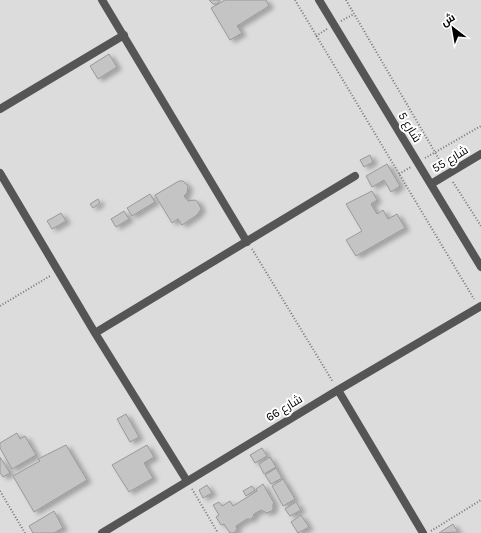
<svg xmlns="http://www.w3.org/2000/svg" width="481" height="533" font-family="Karla,Cairo,sans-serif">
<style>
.green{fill:#dcdcdc}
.building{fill:#c4c4c4;stroke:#999;filter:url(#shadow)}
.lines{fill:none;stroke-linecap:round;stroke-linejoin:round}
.path{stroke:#777;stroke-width:2;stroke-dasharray:1 2;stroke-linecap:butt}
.street{stroke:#555;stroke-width:8}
.labels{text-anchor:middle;stroke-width:4;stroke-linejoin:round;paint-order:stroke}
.street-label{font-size:12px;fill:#000;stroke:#fff}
</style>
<defs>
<filter id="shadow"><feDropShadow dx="4.5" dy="2.5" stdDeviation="2" flood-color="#0004"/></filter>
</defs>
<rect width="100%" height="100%" fill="#fff"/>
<path class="green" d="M 0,0 L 481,0 L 481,533 L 0,533 Z"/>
<path class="building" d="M 220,0 L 217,4 L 213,4 L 209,0 Z
M 225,0 L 266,0 L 269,6 L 237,26 L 242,33 L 230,40 L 211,8 Z
M 109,54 L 117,67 L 98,79 L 90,66 Z
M 370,155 L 373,162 L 364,167 L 360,160 Z
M 387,164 L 400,186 L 391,192 L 384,180 L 372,187 L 366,176 Z
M 179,181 L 183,181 L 188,186 L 187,193 L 184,196 L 188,201 L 195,200 L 198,202 L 201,209 L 197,215 L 182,225 L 178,219 L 172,223 L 155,195 Z
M 372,191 L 377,200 L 371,204 L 377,214 L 383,210 L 388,219 L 397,214 L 405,228 L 356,256 L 346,240 L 362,231 L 346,204 Z
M 150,194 L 155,202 L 132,216 L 127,208 Z
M 98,199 L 100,203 L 93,208 L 90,204 Z
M 124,211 L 129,219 L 116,227 L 111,219 Z
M 61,213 L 66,221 L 52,229 L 47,221 Z
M 126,414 L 139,437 L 130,442 L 117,419 Z
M 17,433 L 20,439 L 25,436 L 36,455 L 12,469 L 0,448 L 0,443 Z
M 66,445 L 87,480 L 34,512 L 13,476 L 40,461 L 38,459 Z
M 147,445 L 154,457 L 144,463 L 153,478 L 129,492 L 112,465 Z
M 262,448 L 267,456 L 255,463 L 250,455 Z
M 0,457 L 10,473 L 3,477 L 0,473 Z
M 270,457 L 276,467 L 264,474 L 259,464 Z
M 276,468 L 282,478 L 271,484 L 265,475 Z
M 283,479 L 295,499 L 283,506 L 272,486 Z
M 263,484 L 274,503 L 273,504 L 273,510 L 267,513 L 261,510 L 254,514 L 252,519 L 247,519 L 236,526 L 237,529 L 234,533 L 230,533 L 224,524 L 221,525 L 216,517 L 219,515 L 213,505 L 219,502 L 222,506 L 230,501 L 233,506 L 257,491 L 256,489 Z
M 207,485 L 212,493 L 203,498 L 199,490 Z
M 252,486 L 255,490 L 246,496 L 243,491 Z
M 296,502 L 301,510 L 290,516 L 285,509 Z
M 54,511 L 63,528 L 54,533 L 33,533 L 29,526 Z
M 301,515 L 309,527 L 298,533 L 291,522 Z
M 453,524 L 458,532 L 439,533 Z"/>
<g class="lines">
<path class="path" d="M 295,0 L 474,299
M 346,0 L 443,166
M 341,21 L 354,14
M 316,36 L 327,29
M 425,158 L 481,126
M 399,174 L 411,167
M 453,182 L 481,226
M 252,249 L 333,382
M 0,306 L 50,276
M 192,489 L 218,533
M 0,491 L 25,533
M 431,531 L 481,500"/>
<path class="street" d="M 102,0 L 247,242
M 319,0 L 481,267
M 0,109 L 124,35
M 0,173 L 95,333 L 187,481
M 431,184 L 481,154
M 95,333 L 355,176
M 338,390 L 423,533
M 102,533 L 338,390 L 481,306"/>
</g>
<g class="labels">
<g class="street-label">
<text transform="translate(410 127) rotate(59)" y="4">شارع 5</text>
<text transform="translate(450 159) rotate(-31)" y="4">شارع 55</text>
<text transform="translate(284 408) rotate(-31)" y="4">شارع 66</text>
</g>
</g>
<g transform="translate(453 28) rotate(329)" stroke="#ffffff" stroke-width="3" paint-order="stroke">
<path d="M0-3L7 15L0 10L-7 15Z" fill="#000000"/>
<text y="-6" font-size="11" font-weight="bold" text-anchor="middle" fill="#000000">ش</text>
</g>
</svg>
